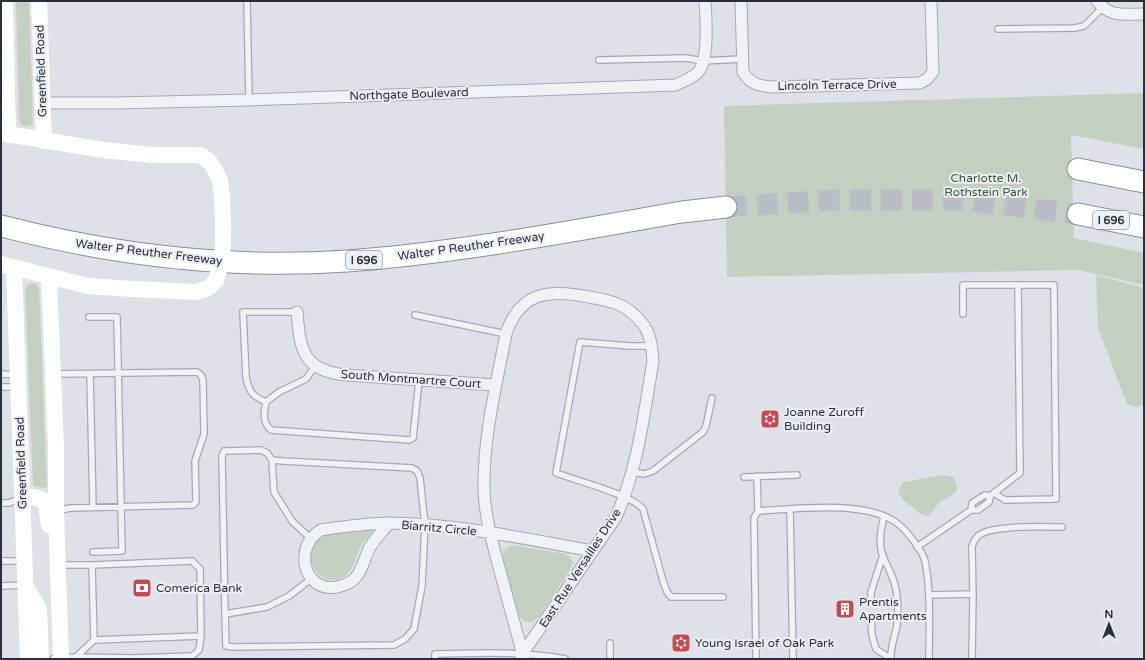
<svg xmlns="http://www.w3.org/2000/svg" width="1145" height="660" font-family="'Varela Round',sans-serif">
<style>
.green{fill:#c3d0c0}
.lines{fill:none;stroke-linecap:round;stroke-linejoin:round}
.motorway-tunnel{stroke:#babdc5;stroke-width:21;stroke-dasharray:21 10;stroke-linecap:butt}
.service-casing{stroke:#a4a8b1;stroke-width:8}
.minor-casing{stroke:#a4a8b1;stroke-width:13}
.motorway-casing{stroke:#868d9c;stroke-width:23}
.service{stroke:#f0f2f5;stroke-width:5.5}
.minor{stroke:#f0f2f5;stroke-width:11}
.secondary{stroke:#fff;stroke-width:16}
.motorway{stroke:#fff;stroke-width:21}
.secondary-bridge{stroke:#fff;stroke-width:16}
.labels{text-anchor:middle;stroke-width:4;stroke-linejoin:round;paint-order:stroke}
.shield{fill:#edf0f5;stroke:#636874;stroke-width:1}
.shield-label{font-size:11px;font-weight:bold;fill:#282e3d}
.street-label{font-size:12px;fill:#282e3d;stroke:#edf0f5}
.park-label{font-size:12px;fill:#3a5836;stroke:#edf0f5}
.poi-label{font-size:12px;fill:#282e3d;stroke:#edf0f5;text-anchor:start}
</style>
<rect width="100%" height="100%" fill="#dee1e7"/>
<path class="green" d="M 16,1 L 29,1 L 33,122 L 32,124 L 29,126 L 22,126 L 19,120 Z
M 1144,93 L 1144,149 L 1071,135 L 1074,238 L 1144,253 L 1144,285 L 1078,270 L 727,277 L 724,106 Z
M 1096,275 L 1144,288 L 1144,404 C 1137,408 1134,407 1127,404 L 1098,328 Z
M 32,283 L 36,284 L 39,288 L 47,487 L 46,488 L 34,486 L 33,485 L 25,292 L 27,285 Z
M 942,475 L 953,477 C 964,494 950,495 939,503 C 935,507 933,512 928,516 C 922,516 919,512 915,509 C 905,501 891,494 904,482 Z
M 371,529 L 373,530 L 373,532 C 369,537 364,541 361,546 C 355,556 355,569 345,576 C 320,593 295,552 322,537 C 332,531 359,530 371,529 Z
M 511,545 L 566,554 L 570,557 L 573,562 L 570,570 L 539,617 L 531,622 L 524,621 L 520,617 C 516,606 502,563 503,554 C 504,550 506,547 511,545 Z"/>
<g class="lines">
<path class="motorway-tunnel" d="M 726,207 L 833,200 L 962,200 L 1078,214"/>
<defs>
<path id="service" d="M 247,1 L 249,100
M 998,29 L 1075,28 L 1084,26 L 1102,8
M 599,60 L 686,58 L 703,61 L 741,59
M 963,314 L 963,285 L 1018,285
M 415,315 L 506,334
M 89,317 L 117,317 L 122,551 L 93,552
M 651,346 L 630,346 L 580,342 L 556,473 C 575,480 632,495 643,509 L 663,581 L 667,592 L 671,597 L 723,597
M 315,366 L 306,379 L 279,392 L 266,402 C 264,412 262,422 271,430 L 409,440 L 413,438 L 419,380
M 1,374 L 17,375
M 53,374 L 197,372 L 201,375 L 203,380 L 204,434 L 195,461 L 196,502 L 193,505 L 70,508 L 58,511
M 90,374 L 93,508
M 1,387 L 17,387
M 266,402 C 252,396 249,392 246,377 L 243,312 L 297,312
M 272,460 L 274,492 L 292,521 L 311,539
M 632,472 L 644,474 L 653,471 L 703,432 L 706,426 L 712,398
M 757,476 L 758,511
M 744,477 L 797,475
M 1,503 L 9,503 L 21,498
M 790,509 L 793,659
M 971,510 L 972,503 L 985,495 L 990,496
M 884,516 C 881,529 878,544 883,556 C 889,571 896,581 897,597 C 898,606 898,617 897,625 C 895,636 890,648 891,659
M 917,547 L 971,510 L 978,510 L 989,502 L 990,496 L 994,493 L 1020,473 L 1018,285 L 1054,285 L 1056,499 L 1005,500 L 994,493
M 1,561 L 23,561
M 1,586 L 25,585
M 929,595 L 973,594
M 871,602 L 871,592 L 883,555
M 225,614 L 222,456 L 224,451 L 261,450 L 267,453 L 272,460 L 283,461 L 412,468 L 417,471 L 420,478 L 425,525 L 422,586 L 414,629 L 405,639 L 394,645 L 233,647 L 226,646 L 225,614 L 267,607 L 289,596 L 311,579
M 871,616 L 872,635 L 876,649 L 891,659
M 94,640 L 201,636
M 610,643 L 610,659
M 76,657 L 133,658 L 192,656 L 199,650 L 201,636 L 200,569 L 192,561 L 92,565
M 53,659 L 76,657 L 94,640 L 92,565 L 59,565
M 435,659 L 435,654 C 479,653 522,651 565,659
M 756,659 L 754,518 L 758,511 C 796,509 861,500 894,521 C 905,528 919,546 924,558 C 926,563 926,569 927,573 C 931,601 929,631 929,659
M 972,659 L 973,594 L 972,546 C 974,541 976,536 981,534 C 996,525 1043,527 1062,527"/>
<path id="minor" d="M 741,1 L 743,72 C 751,85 760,86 774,87 L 920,83 L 927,79 L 933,72 L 931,1
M 1097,1 C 1110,18 1125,14 1144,14
M 43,103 L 115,103 L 249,100 L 676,85 C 683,81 694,78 699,71 C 709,58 706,17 705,1
M 297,312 C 300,350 303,371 346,375 L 496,385
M 389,523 C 383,531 375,539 370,547 C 365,556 363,569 356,577 C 352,583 344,585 337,587 C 303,593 293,546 321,530 C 324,529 329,529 333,528 C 352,526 371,523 390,523 C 459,524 526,539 593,551
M 521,659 L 523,653 L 616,517 C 638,468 644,414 653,361 C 652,348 651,334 642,323 C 627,304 612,301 589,297 C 550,289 520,291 506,334 C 496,386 483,438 484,490 C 485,518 493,545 500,571 C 508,600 516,630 524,659"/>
<path id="motorway" d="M 1078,169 L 1144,182
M 1078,214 L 1144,227
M 1,226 C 113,255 231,269 347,261 C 459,253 571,231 682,212 L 726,207"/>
</defs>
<use href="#service" class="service-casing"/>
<use href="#minor" class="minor-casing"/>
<use href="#motorway" class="motorway-casing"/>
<use href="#service" class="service"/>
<use href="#minor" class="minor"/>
<path class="secondary" d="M 5,1 L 8,135
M 39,1 L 44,141
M 1,133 L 103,150 L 153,155 L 200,155 L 208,160 L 214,168 L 220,181 L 222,197
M 1,264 L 88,286 L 132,289 L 196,292 L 206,289 L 211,286 L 216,280
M 14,267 L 28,659
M 49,277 L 56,448 L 56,511 L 61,659
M 23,498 L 34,497 L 41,499 L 46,505 L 49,525
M 26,587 L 39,609 L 41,659"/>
<use href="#motorway" class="motorway"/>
<path class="secondary-bridge" d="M 216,280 C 226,253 223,225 222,197"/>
</g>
<defs>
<symbol id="synagogue-square" viewBox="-11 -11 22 22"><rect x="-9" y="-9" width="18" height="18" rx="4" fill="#c64952" stroke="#edf0f5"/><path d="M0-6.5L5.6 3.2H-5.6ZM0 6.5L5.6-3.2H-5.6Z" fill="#fff"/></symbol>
<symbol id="bank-square" viewBox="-11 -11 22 22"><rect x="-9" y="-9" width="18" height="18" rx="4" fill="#c64952" stroke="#edf0f5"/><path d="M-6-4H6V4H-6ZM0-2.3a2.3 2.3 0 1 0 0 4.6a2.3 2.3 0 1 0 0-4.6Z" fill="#fff"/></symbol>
<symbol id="building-square" viewBox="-11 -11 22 22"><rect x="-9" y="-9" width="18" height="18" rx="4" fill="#c64952" stroke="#edf0f5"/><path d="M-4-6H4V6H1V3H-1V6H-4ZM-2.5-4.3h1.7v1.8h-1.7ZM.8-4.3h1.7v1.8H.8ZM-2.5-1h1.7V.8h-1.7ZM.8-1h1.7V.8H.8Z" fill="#fff"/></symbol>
</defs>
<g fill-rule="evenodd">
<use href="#synagogue-square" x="759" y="408" width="22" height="22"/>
<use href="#bank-square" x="131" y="577" width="22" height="22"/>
<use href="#building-square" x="834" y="598" width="22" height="22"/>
<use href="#synagogue-square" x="670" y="632" width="22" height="22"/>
</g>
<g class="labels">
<g class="shield">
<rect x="1093" y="211" width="36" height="18" rx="3"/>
<rect x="346" y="251" width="36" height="18" rx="3"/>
</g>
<g class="shield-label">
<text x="1111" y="224">I 696</text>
<text x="364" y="264">I 696</text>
</g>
<g class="street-label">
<text transform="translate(41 71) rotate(-92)" y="4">Greenfield Road</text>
<text transform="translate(837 85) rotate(-1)" y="4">Lincoln Terrace Drive</text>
<text transform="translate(409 94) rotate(-2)" y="4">Northgate Boulevard</text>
<text transform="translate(471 246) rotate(-8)" y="4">Walter P Reuther Freeway</text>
<text transform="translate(149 252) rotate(7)" y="4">Walter P Reuther Freeway</text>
<text transform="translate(411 379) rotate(4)" y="4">South Montmartre Court</text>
<text transform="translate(21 463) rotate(-92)" y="4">Greenfield Road</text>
<text transform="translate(439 528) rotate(5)" y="4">Biarritz Circle</text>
<text transform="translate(580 568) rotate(-57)" y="4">East Rue Versailles Drive</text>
</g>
<g class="park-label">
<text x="986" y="182">Charlotte M.<tspan x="986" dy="14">Rothstein Park</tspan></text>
</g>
<g class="poi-label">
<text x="784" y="416">Joanne Zuroff<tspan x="784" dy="14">Building</tspan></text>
<text x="156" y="592">Comerica Bank</text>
<text x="859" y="606">Prentis<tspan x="859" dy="14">Apartments</tspan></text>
<text x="695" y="647">Young Israel of Oak Park</text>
</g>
</g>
<rect width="1145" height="660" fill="none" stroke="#282e3d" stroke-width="4"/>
<g transform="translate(1109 624)" stroke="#edf0f5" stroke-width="3" paint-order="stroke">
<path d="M0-3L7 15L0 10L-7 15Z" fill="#282e3d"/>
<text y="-6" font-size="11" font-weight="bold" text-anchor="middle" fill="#282e3d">N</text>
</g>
</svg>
